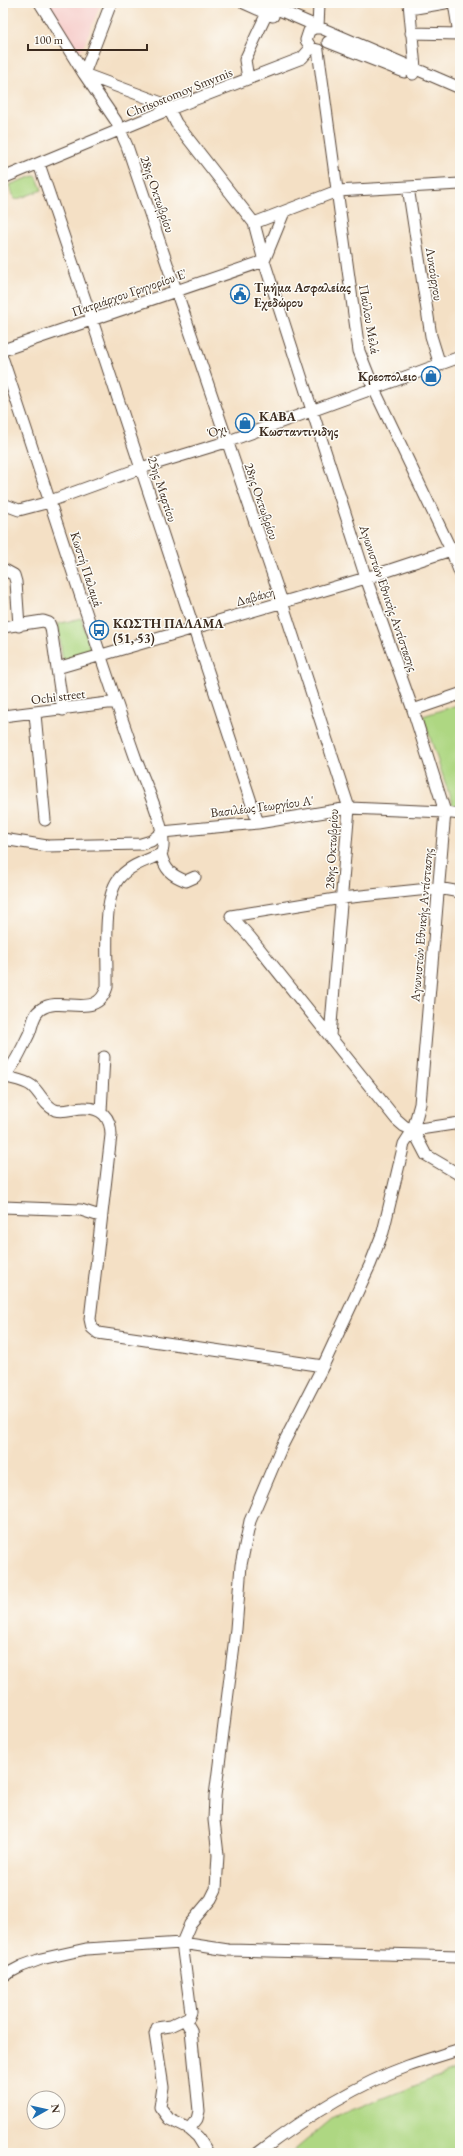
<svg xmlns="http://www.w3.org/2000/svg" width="463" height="2156" font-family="'EB Garamond',serif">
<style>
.built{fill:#f7d0cd}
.green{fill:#aed782;stroke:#748050}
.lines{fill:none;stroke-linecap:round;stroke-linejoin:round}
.minor-casing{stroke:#574537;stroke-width:13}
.minor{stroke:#fff;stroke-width:11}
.labels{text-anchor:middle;stroke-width:3;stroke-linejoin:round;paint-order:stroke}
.street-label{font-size:13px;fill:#3b2a1e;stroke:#fdfcf7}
.poi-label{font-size:13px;font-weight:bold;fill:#3b2a1e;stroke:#fdfcf7;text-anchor:start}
</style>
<rect width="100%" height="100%" fill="#fdfcf7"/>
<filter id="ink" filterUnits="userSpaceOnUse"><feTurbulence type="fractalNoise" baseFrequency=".025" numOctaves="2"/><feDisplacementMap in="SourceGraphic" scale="8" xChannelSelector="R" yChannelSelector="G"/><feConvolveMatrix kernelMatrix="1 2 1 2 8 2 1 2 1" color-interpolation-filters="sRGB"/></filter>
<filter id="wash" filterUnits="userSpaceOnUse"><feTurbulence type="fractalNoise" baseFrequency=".012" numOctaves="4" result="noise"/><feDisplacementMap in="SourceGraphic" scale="16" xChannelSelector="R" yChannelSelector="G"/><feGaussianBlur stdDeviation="0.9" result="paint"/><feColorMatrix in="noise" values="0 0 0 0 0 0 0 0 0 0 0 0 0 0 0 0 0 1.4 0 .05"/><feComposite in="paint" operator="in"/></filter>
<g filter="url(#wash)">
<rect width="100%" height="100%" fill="#f4e0c5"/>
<path class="built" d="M 43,3 L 101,3 L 82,50 L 71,51 Z"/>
<path class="green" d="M 36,175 L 42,190 L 15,200 L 9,185 Z
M 81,618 L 92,654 L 63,663 L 58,624 Z
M 460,704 L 460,810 L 454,809 L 423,716 Z
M 460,2068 L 460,2153 L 291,2153 L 333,2118 Z"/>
</g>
<g filter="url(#ink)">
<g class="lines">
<defs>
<path id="minor" d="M 40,3 L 84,74 L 116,121 L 127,146 L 282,602 L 349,808 L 330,1036
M 244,3 L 273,16
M 263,3 L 460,88
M 409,3 L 415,68 L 413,74
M 454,3 L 459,34
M 410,9 L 445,3
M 316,27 L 309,31 L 306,40 L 311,48 L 317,50
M 318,28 L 319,3
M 411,33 L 460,34
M 328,42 L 404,72
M 318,50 L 359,351 L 374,389 L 451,550 L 460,573
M 84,74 L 167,105 L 176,123 L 254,223 L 264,261 L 366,578 L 413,710 L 445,812 L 420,1104 L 413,1130 L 404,1144 L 383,1232 L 370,1265 L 323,1366 L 281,1448 L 250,1521 L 241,1565 L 236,1629 L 215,1796 L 214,1820 L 218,1855 L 216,1889 L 211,1899 L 190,1924 L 182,1943 L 191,2012 L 189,2017 L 170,2026 L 157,2028 L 155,2034 L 163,2087 L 160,2107 L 169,2119 L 189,2129
M 84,74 L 111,3
M 248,78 L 245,60 L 267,13
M 39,164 L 92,320 L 258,823
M 3,178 L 170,109 L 302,58 L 311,48
M 408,187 L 431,336 L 440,365
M 254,223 L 337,191 L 460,184
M 264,261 L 284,212
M 3,350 L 264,261
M 3,360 C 48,494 90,629 137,762 C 144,781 171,837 161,854 C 148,860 131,865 121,876 C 101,895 108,959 107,987 C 97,1021 62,995 41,1009 C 32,1015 33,1026 29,1034 C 22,1048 15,1065 4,1076
M 3,504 L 19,510 L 42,504 L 141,468 L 226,442 L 460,357
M 3,569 L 14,575 L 16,582 L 19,626
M 3,627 L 43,621 L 49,623 L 51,628 L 63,710
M 57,668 L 366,578 L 460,547
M 413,710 L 460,694
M 35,714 L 45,820
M 3,716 L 116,702
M 162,832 L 258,823 L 349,808 L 445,812 L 460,814
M 3,839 L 47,846 L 141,844 L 151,841 L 162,832
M 161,854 C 165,870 171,875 186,881 L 195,877
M 231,916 L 250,937 L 396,1119 L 404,1126 L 413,1130 L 426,1155 L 460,1175
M 231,916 L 342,898 L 438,888 L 460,892
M 3,1076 C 12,1079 24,1080 32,1086 C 40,1093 45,1106 55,1110 C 64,1113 74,1108 83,1108 C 101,1107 111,1117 111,1135 L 90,1319 L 92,1328 L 98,1333 L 323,1366
M 101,1111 L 104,1057
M 413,1130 L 460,1123
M 3,1207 L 81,1210 L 100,1216
M 3,1976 L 22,1966 L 41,1959 L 86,1949 L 182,1943 L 228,1950 L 460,1956
M 185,2020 L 191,2030 L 199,2111 L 197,2119 L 189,2129 L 198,2137 L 208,2153
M 258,2153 C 301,2120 356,2085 408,2066 C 425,2060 443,2055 460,2049"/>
</defs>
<use href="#minor" class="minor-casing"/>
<use href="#minor" class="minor"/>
</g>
</g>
<defs>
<symbol id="civic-ring" viewBox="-11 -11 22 22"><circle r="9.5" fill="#fdfcf7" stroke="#1f6fb2" stroke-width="1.5"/><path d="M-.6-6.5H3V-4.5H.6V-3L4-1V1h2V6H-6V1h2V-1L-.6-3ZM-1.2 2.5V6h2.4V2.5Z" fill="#1f6fb2"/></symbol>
<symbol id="shop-ring" viewBox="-11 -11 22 22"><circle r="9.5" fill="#fdfcf7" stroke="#1f6fb2" stroke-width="1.5"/><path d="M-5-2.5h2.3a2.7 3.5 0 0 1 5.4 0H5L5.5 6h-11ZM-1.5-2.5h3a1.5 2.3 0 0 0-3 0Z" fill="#1f6fb2"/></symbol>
<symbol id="bus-ring" viewBox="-11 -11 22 22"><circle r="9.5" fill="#fdfcf7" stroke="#1f6fb2" stroke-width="1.5"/><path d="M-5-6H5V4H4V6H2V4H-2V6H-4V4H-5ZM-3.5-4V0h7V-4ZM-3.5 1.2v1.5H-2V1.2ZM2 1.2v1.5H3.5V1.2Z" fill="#1f6fb2"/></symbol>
</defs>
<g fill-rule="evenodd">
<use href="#civic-ring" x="229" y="283" width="22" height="22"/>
<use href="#shop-ring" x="420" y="365" width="22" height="22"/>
<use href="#shop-ring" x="234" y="412" width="22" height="22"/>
<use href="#bus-ring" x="88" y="619" width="22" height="22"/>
</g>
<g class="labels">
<g class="street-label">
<text transform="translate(179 92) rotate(-22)" y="5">Chrisostomoy Smyrnis</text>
<text transform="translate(158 194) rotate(71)" y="5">28ης Οκτωβρίου</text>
<text transform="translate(435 274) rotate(81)" y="5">Λυκούργου</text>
<text transform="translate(129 292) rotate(-19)" y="5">Πατριάρχου Γρηγορίου Ε'</text>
<text transform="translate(370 319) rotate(80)" y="5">Παύλου Μελά</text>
<text transform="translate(217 430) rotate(-18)" y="5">Όχι</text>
<text transform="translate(163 489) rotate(72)" y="5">25ης Μαρτίου</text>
<text transform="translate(262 501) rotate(71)" y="5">28ης Οκτωβρίου</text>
<text transform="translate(87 569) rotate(72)" y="5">Κωστή Παλαμά</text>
<text transform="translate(255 596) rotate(-16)" y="5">Δαβάκη</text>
<text transform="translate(389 598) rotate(71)" y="5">Αγωνιστών Εθνικής Αντίστασης</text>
<text transform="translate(58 696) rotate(-7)" y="5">Ochi street</text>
<text transform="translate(262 806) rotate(-7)" y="5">Βασιλέως Γεωργίου Α'</text>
<text transform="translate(331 849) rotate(-87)" y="5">28ης Οκτωβρίου</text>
<text transform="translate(421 925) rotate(-85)" y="5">Αγωνιστών Εθνικής Αντίστασης</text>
</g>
<g class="poi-label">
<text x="254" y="292">Τμήμα Ασφαλείας<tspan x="254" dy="15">Εχεδώρου</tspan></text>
<text x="417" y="381" text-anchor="end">Κρεοπολειο</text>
<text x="259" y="421">ΚΑΒΑ<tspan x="259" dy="15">Κωσταντινιδης</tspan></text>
<text x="113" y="628">ΚΩΣΤΗ ΠΑΛΑΜΑ<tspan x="113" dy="15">(51, 53)</tspan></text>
</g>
</g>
<rect width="463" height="2156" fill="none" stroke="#fdfcf7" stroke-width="16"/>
<g transform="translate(46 2110) rotate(82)"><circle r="19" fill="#fdfcf7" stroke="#afa8a0"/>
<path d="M0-3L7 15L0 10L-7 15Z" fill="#1f6fb2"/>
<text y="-6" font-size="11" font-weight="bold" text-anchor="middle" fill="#3b2a1e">N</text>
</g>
<path d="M28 44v6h119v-6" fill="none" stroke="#3b2a1e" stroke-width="2"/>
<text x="34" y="44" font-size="12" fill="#3b2a1e" stroke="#fdfcf7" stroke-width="3" paint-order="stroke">100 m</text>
</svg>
